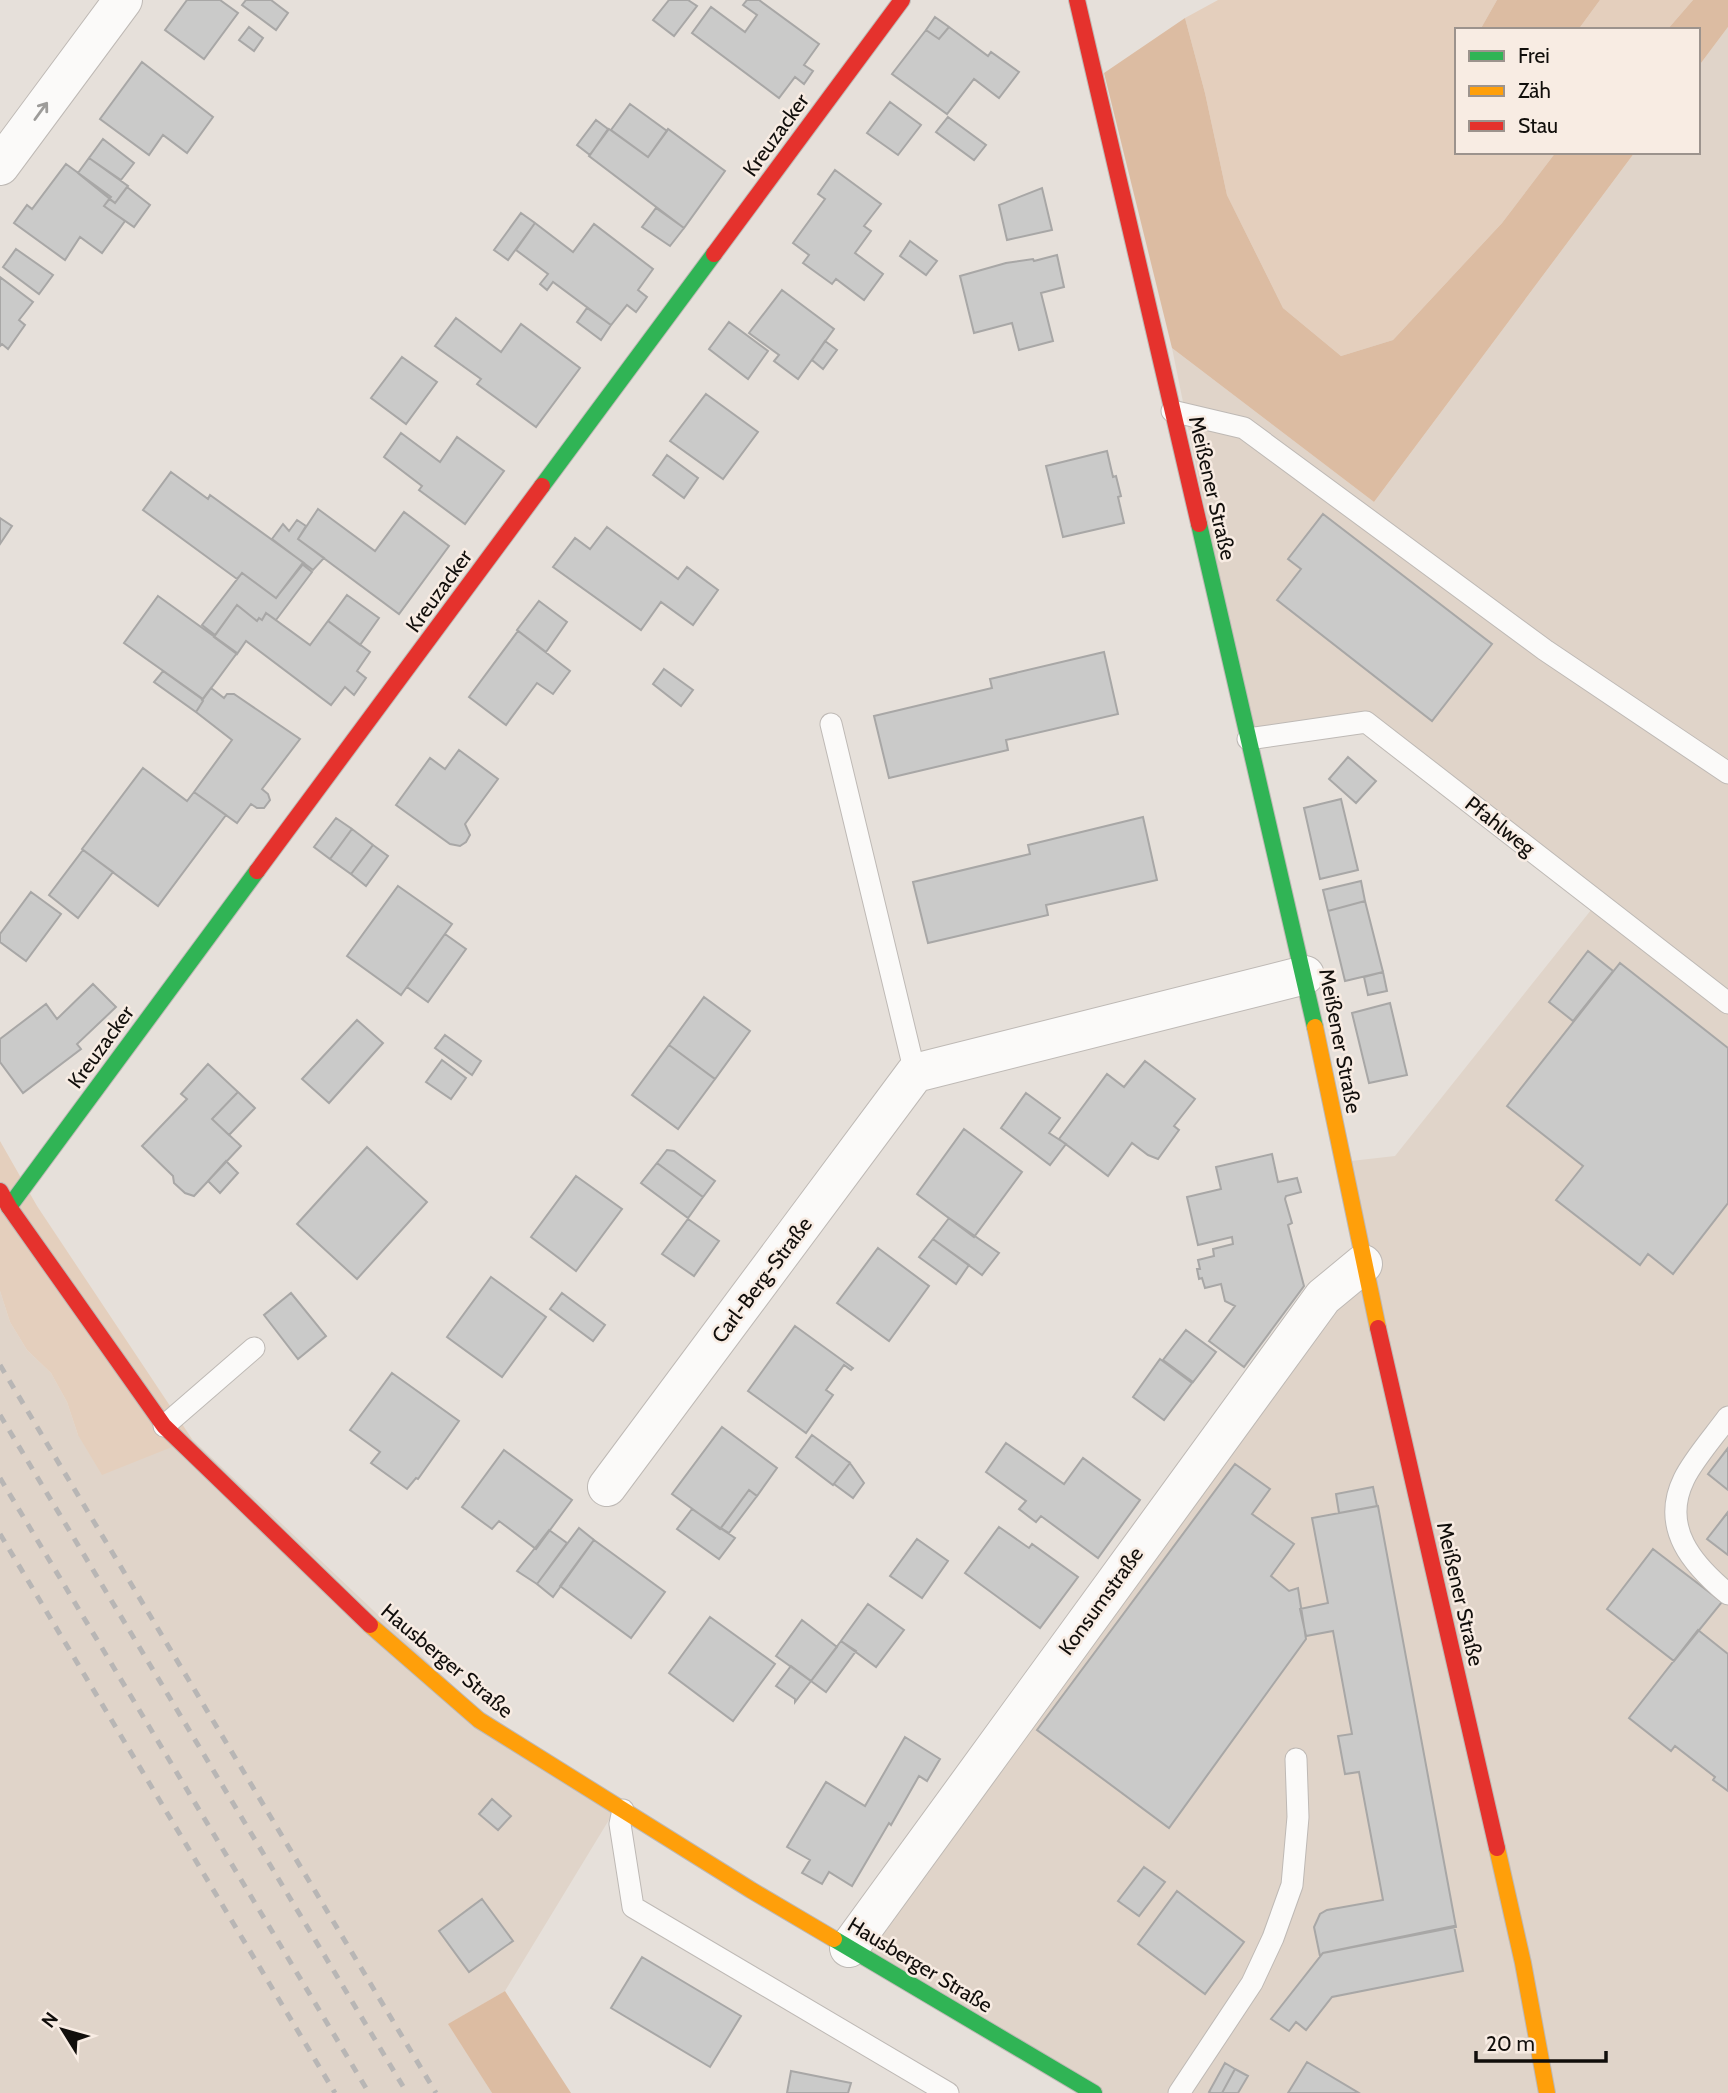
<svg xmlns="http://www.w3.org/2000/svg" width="1728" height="2093" font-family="Cabin,sans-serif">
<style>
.built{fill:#e0d4c9}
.green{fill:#e4cfbd}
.forest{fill:#dcbca2}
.building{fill:#cacac9;stroke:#a8a7a6;stroke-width:2}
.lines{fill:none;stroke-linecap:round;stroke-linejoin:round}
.lane-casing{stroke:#beb9b5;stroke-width:23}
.street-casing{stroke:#beb9b5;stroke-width:40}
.fast-casing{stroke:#beb9b5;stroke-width:18}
.slow-casing{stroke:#beb9b5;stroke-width:18}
.jam-casing{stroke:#beb9b5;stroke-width:18}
.lane{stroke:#fbfaf9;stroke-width:21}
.street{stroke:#fbfaf9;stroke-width:38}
.fast{stroke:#30b455;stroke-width:16}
.slow{stroke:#ff9f0a;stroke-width:16}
.jam{stroke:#e5322d;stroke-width:16}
.rail{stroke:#b8b6b5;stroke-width:5;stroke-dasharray:9 9;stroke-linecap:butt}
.oneway{stroke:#9d9c9a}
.labels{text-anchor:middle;stroke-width:5;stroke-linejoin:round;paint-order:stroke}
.street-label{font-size:21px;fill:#110e0b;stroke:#f8ece3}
</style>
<rect width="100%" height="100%" fill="#e6e0da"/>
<path class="built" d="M 1728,27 L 1728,2093 L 1101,2093 L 853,1949 L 1363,1264 L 1351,1161 L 1395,1156 L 1599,900 L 1365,730 L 1253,746 L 1172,348 L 1374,502 L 1635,152 L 1698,152 L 1698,67 Z
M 0,1291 L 10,1322 L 27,1350 L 51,1373 L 67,1402 L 78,1435 L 192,1439 L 483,1714 L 618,1805 L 505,1991 L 449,2024 L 492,2093 L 0,2093 Z"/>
<path class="green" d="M 1218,0 L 1497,0 L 1480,30 L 1457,30 L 1457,152 L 1556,152 L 1502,223 L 1393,340 L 1341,356 L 1283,308 L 1227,195 L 1205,93 L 1185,18 Z
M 1600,0 L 1693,0 L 1667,30 L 1578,30 Z
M 0,1141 L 37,1206 L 192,1439 L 102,1475 L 78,1435 L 67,1402 L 51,1373 L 27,1350 L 10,1322 L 0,1291 Z"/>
<path class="forest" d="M 1497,0 L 1600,0 L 1578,30 L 1480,30 Z
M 1693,0 L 1728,0 L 1728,27 L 1698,67 L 1698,30 L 1667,30 Z
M 1185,18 L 1205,93 L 1227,195 L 1283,308 L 1341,356 L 1393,340 L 1502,223 L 1556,152 L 1635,152 L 1374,502 L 1172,348 L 1104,73 Z
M 505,1991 L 571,2093 L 492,2093 L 448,2024 Z"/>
<path class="building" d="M 187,0 L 220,0 L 238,13 L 204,59 L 165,30 Z
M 246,0 L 271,0 L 288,13 L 276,30 L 242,5 Z
M 669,0 L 688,0 L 697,6 L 674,36 L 653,20 Z
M 747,0 L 759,0 L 819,44 L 804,65 L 813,71 L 804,84 L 795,77 L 779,98 L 692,33 L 711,7 L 745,32 L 757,15 L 743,5 Z
M 935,17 L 949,27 L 939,39 L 926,30 Z
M 249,27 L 263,38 L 254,51 L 239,40 Z
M 949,27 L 988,56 L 991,52 L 1019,72 L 999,98 L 974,79 L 947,114 L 892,74 L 926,30 L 939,39 Z
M 142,62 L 213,117 L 187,153 L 163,135 L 149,155 L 100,119 Z
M 890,102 L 921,125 L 898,155 L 867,133 Z
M 630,104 L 667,131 L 648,157 L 611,130 Z
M 948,117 L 986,145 L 974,160 L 936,132 Z
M 596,120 L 608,129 L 590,155 L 577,145 Z
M 609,129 L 648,157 L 668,129 L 725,171 L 684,228 L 589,156 Z
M 103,139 L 134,163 L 121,180 L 89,158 Z
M 89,158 L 128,186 L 115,203 L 78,173 Z
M 66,164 L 111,197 L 104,206 L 125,221 L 102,253 L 80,237 L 65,260 L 14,223 L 27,205 L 32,209 Z
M 835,170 L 881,204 L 864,226 L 871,231 L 855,253 L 883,274 L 864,300 L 836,279 L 832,284 L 803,263 L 809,255 L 793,243 L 825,199 L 818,194 Z
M 127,187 L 150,205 L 134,227 L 104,206 L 109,199 L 115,203 Z
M 1042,188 L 1052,230 L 1007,240 L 999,205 Z
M 656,208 L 684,228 L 670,246 L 642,227 Z
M 521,213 L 535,223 L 508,260 L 494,250 Z
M 535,223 L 573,252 L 594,224 L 653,269 L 638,290 L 647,297 L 636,312 L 627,305 L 611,325 L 553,282 L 547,290 L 540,284 L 548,274 L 516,250 Z
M 910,241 L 937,261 L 926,275 L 900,256 Z
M 16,249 L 53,275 L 39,294 L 3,267 Z
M 1057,255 L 1064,287 L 1041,293 L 1053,341 L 1019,350 L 1012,323 L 974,333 L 960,276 L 1006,263 L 1033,259 L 1034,261 Z
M 0,277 L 33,302 L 19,320 L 25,325 L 8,349 L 2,344 L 0,346 Z
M 782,290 L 834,329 L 798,379 L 774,361 L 779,355 L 749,333 Z
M 587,308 L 611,325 L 601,340 L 577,322 Z
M 456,318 L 501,352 L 521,324 L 580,368 L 536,427 L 477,384 L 481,379 L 435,346 Z
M 729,322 L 768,351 L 748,379 L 709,349 Z
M 825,341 L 837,350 L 823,369 L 812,360 Z
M 402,357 L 437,382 L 406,424 L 371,398 Z
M 706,394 L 758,432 L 723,479 L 670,441 Z
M 401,433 L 440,462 L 457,437 L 504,471 L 465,524 L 419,490 L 422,486 L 384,457 Z
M 1107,451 L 1113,477 L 1116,476 L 1121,496 L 1118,497 L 1124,523 L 1063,537 L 1046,466 Z
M 667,455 L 698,478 L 684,498 L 653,475 Z
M 171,472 L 208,499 L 210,495 L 304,563 L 276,598 L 242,573 L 237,579 L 143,510 Z
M 318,509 L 375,551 L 404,512 L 449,546 L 399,614 L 298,539 Z
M 1323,514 L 1492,644 L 1432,721 L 1277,600 L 1301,569 L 1288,559 Z
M 0,518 L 12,526 L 0,544 Z
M 297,520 L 306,526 L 298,539 L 324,558 L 313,570 L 272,539 L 283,524 L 289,531 Z
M 607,527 L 678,579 L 687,567 L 718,590 L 693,625 L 661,602 L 641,630 L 553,567 L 575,538 L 590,549 Z
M 302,564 L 312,572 L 276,620 L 266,613 L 262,620 L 259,618 L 257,621 L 237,605 L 215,635 L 202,625 L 242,573 L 276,598 Z
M 347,595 L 379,618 L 360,645 L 328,621 Z
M 158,596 L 237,653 L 203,699 L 124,643 Z
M 539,601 L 567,622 L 546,652 L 517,630 Z
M 237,605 L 257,621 L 259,618 L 262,620 L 266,613 L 310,645 L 328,621 L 370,652 L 357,671 L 366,678 L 354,695 L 345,687 L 331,705 L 246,641 L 237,654 L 214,637 Z
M 518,631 L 570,671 L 553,694 L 537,683 L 506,725 L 469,697 Z
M 1104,652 L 1118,714 L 1006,740 L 1008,750 L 889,778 L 874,716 L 992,688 L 990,679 Z
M 664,669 L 693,690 L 681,706 L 653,684 Z
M 163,671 L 202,699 L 203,701 L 196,712 L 154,682 Z
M 211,688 L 224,698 L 227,694 L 234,694 L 300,739 L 262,789 L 268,794 L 270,800 L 264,808 L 257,808 L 251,804 L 237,823 L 194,792 L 232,740 L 196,712 L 203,701 L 202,700 Z
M 459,750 L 498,779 L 465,824 L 470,835 L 466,842 L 460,846 L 450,844 L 396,805 L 430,758 L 445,769 Z
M 1348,757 L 1376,781 L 1356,803 L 1329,779 Z
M 143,768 L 187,801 L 194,792 L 226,815 L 158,906 L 82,849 Z
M 1341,799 L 1358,870 L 1320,879 L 1304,808 Z
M 1143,817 L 1157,880 L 1046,905 L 1048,915 L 928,943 L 913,882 L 1030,854 L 1028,845 Z
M 336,818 L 352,829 L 330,859 L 314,847 Z
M 352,829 L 373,845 L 351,874 L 330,859 Z
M 373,845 L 388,856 L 366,886 L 351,874 Z
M 83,850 L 113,872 L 78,918 L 49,895 Z
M 1361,881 L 1365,901 L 1328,911 L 1323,890 Z
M 398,886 L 452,924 L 401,995 L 347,956 Z
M 31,892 L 61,914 L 26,961 L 0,942 L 0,934 Z
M 1365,901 L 1383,972 L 1345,981 L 1328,911 Z
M 445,934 L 466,949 L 428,1002 L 407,987 Z
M 1588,951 L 1613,971 L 1573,1021 L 1549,1002 Z
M 1620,963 L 1728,1048 L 1728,1203 L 1673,1274 L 1648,1254 L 1640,1265 L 1556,1200 L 1583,1166 L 1507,1106 Z
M 1383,972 L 1387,991 L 1368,995 L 1364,977 Z
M 93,984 L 116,1007 L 77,1044 L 81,1049 L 23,1093 L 0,1062 L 0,1039 L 46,1004 L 57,1019 Z
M 704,997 L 750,1031 L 715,1079 L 669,1045 Z
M 1390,1003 L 1407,1075 L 1369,1083 L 1352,1013 Z
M 357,1020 L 383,1043 L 329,1103 L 302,1079 Z
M 445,1035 L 481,1061 L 472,1075 L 435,1048 Z
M 669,1045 L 715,1079 L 678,1129 L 632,1095 Z
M 442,1060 L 466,1078 L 451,1099 L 426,1082 Z
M 1145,1061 L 1195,1099 L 1174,1126 L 1179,1130 L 1158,1159 L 1148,1155 L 1132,1143 L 1108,1176 L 1059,1139 L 1107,1074 L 1124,1087 Z
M 208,1064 L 238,1092 L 212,1119 L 241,1146 L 194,1196 L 185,1193 L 174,1183 L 173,1176 L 142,1146 L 187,1099 L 181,1094 Z
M 238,1092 L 255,1108 L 229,1135 L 212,1119 Z
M 1026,1093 L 1060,1118 L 1049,1133 L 1066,1144 L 1050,1165 L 1001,1128 Z
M 964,1129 L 1022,1172 L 974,1237 L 917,1194 Z
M 367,1147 L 427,1202 L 357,1279 L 297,1224 Z
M 667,1150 L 674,1151 L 715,1181 L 703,1197 L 657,1163 Z
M 1272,1154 L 1278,1182 L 1297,1178 L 1301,1192 L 1286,1196 L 1285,1199 L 1292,1223 L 1288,1225 L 1304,1286 L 1244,1367 L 1209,1341 L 1235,1306 L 1225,1301 L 1221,1284 L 1205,1288 L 1202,1278 L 1199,1279 L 1197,1269 L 1200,1269 L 1198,1260 L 1214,1256 L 1213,1249 L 1233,1244 L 1232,1237 L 1198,1245 L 1187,1197 L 1221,1189 L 1216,1167 Z
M 226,1161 L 238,1173 L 220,1193 L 208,1181 Z
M 657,1163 L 703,1197 L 688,1218 L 641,1183 Z
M 576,1176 L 622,1209 L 576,1271 L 531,1237 Z
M 949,1218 L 999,1253 L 982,1275 L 933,1239 Z
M 688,1219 L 719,1241 L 694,1276 L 662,1254 Z
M 933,1239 L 969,1265 L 956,1284 L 919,1257 Z
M 878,1248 L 929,1286 L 889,1341 L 837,1303 Z
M 491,1277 L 546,1317 L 502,1377 L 447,1337 Z
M 291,1293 L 326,1336 L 298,1359 L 264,1315 Z
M 562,1293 L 605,1325 L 593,1341 L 550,1309 Z
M 795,1326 L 853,1368 L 851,1370 L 844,1365 L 826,1390 L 833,1395 L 806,1433 L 748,1391 Z
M 1186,1330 L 1216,1352 L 1193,1382 L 1163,1360 Z
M 1160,1359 L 1192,1383 L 1164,1420 L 1133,1397 Z
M 392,1373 L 459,1421 L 418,1479 L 416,1478 L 407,1489 L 371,1463 L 380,1452 L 350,1430 Z
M 722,1427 L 777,1468 L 757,1496 L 749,1490 L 720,1529 L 672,1494 Z
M 812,1435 L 850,1463 L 833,1485 L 796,1457 Z
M 1006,1443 L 1064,1484 L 1083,1458 L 1140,1500 L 1098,1558 L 1041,1516 L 1036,1522 L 1019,1509 L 1026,1501 L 986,1472 Z
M 1728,1448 L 1728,1490 L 1708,1474 Z
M 504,1450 L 572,1500 L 536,1549 L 499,1521 L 492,1529 L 462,1507 Z
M 850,1463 L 864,1483 L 853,1498 L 834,1484 Z
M 1235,1464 L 1270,1489 L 1252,1514 L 1294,1544 L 1271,1576 L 1289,1591 L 1298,1588 L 1306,1639 L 1169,1828 L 1037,1730 Z
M 1373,1487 L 1377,1506 L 1339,1513 L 1336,1494 Z
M 749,1490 L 757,1496 L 729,1533 L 721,1528 Z
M 1378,1506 L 1456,1927 L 1323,1953 L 1320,1956 L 1314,1927 L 1320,1914 L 1327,1910 L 1383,1900 L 1359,1772 L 1345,1774 L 1338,1736 L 1352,1734 L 1333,1631 L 1306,1636 L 1300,1609 L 1328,1603 L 1312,1518 Z
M 692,1509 L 735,1538 L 719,1559 L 677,1529 Z
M 1728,1512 L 1728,1555 L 1707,1539 Z
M 999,1527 L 1029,1548 L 1032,1544 L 1078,1577 L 1040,1628 L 965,1573 Z
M 579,1528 L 594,1540 L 553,1597 L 537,1584 Z
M 549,1530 L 567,1543 L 537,1584 L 517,1571 Z
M 917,1539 L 948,1561 L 922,1598 L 890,1576 Z
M 594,1540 L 665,1592 L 631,1638 L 560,1586 Z
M 1653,1549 L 1722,1602 L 1674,1661 L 1607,1609 Z
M 868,1604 L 904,1630 L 876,1667 L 841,1641 Z
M 710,1617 L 775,1664 L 733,1721 L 669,1673 Z
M 802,1620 L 837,1647 L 811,1681 L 776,1656 Z
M 1698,1630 L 1728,1654 L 1728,1791 L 1713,1780 L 1715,1777 L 1675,1746 L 1671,1751 L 1629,1718 Z
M 841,1641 L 856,1651 L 826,1692 L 811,1681 Z
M 791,1666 L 811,1681 L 795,1702 L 795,1699 L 776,1686 Z
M 905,1737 L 940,1759 L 927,1781 L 919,1776 L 891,1825 L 889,1823 L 852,1886 L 829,1872 L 822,1884 L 802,1873 L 810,1860 L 787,1847 L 826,1782 L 865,1806 Z
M 492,1799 L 511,1816 L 498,1830 L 479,1814 Z
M 1144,1867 L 1165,1882 L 1139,1916 L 1118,1901 Z
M 1177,1891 L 1244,1942 L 1205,1994 L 1138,1944 Z
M 482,1899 L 513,1941 L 469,1972 L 439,1931 Z
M 1454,1926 L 1463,1971 L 1332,1997 L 1306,2030 L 1296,2022 L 1289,2031 L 1271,2019 L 1323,1953 Z
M 642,1957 L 741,2016 L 710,2067 L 611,2008 Z
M 1307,2062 L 1359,2093 L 1288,2093 Z
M 1225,2063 L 1235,2069 L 1222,2093 L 1211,2093 L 1209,2092 Z
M 1235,2069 L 1248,2076 L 1238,2093 L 1222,2093 Z
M 791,2071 L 851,2083 L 848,2093 L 787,2093 Z"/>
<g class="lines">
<defs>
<path id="lane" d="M 1172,411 L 1244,428 L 1545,650 L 1728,773
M 831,724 L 915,1073
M 1248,739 L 1366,722 L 1728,1003
M 1728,1417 C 1715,1435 1693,1460 1684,1479 C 1660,1528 1693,1565 1728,1594
M 164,1426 L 254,1348
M 623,1810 L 620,1824 L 633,1907 L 948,2093
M 1179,2093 L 1252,1983 L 1273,1938 L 1292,1885 L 1298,1817 L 1296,1759"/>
<path id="street" d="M 0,166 L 123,0
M 607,1487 L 915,1073 L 1305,975
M 849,1948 L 1323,1297 L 1363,1264"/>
<path id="fast" d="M 542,486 L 714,254
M 1199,524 L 1315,1027
M 9,1207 L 257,871
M 834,1939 L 1094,2093"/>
<path id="slow" d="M 1315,1027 L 1378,1328
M 370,1625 L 479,1720 L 751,1890 L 834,1939
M 1497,1848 L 1523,1963 L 1547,2093"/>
<path id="jam" d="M 1077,0 L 1199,524
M 714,254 L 902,0
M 257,871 L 542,486
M 0,1191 L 9,1207 L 164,1426 L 370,1625
M 1378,1328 L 1497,1848"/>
</defs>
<use href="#lane" class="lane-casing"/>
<use href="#street" class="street-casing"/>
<use href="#fast" class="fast-casing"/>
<use href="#slow" class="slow-casing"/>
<use href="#jam" class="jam-casing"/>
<use href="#lane" class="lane"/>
<use href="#street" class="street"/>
<use href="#fast" class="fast"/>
<use href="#slow" class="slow"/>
<use href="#jam" class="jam"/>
<path class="rail" d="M 0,1365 L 436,2093
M 0,1415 L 407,2093
M 0,1478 L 369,2093
M 0,1534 L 335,2093"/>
</g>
<defs><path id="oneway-shaft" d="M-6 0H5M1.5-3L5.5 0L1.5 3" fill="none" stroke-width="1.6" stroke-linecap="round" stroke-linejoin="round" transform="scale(1.75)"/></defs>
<use class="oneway" href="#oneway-shaft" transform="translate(41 111) rotate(-54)"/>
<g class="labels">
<g class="street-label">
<text transform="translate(776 135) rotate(-54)" y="7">Kreuzacker</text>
<text transform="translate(1212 488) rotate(77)" y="7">Meißener Straße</text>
<text transform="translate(439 591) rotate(-54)" y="7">Kreuzacker</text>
<text transform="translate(1500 826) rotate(38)" y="7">Pfahlweg</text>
<text transform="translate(1340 1041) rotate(79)" y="7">Meißener Straße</text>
<text transform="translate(101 1047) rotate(-54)" y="7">Kreuzacker</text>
<text transform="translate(762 1280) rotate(-53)" y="7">Carl-Berg-Straße</text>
<text transform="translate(1460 1594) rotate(77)" y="7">Meißener Straße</text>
<text transform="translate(1101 1601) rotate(-54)" y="7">Konsumstraße</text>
<text transform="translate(447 1661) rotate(40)" y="7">Hausberger Straße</text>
<text transform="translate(920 1965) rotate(31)" y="7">Hausberger Straße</text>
</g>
</g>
<rect x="1455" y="28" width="245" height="126" fill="#f8ece3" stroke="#9c938d" stroke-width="2"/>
<rect x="1469" y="51" width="35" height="10" fill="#30b455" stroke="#9c938d" stroke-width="2"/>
<text x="1518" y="63" font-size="21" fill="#110e0b">Frei</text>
<rect x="1469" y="86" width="35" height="10" fill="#ff9f0a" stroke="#9c938d" stroke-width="2"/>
<text x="1518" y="98" font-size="21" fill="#110e0b">Zäh</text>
<rect x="1469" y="121" width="35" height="10" fill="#e5322d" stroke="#9c938d" stroke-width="2"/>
<text x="1518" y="133" font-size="21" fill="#110e0b">Stau</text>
<g transform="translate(63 2030) rotate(307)" stroke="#f8ece3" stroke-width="5" paint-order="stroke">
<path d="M0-5L12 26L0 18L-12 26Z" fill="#110e0b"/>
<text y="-10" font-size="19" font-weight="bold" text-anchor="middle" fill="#110e0b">N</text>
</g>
<path d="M1476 2051v10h130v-10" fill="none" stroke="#110e0b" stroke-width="3.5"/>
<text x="1486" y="2051" font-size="21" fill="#110e0b" stroke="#f8ece3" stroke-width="5" paint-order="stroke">20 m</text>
</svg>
